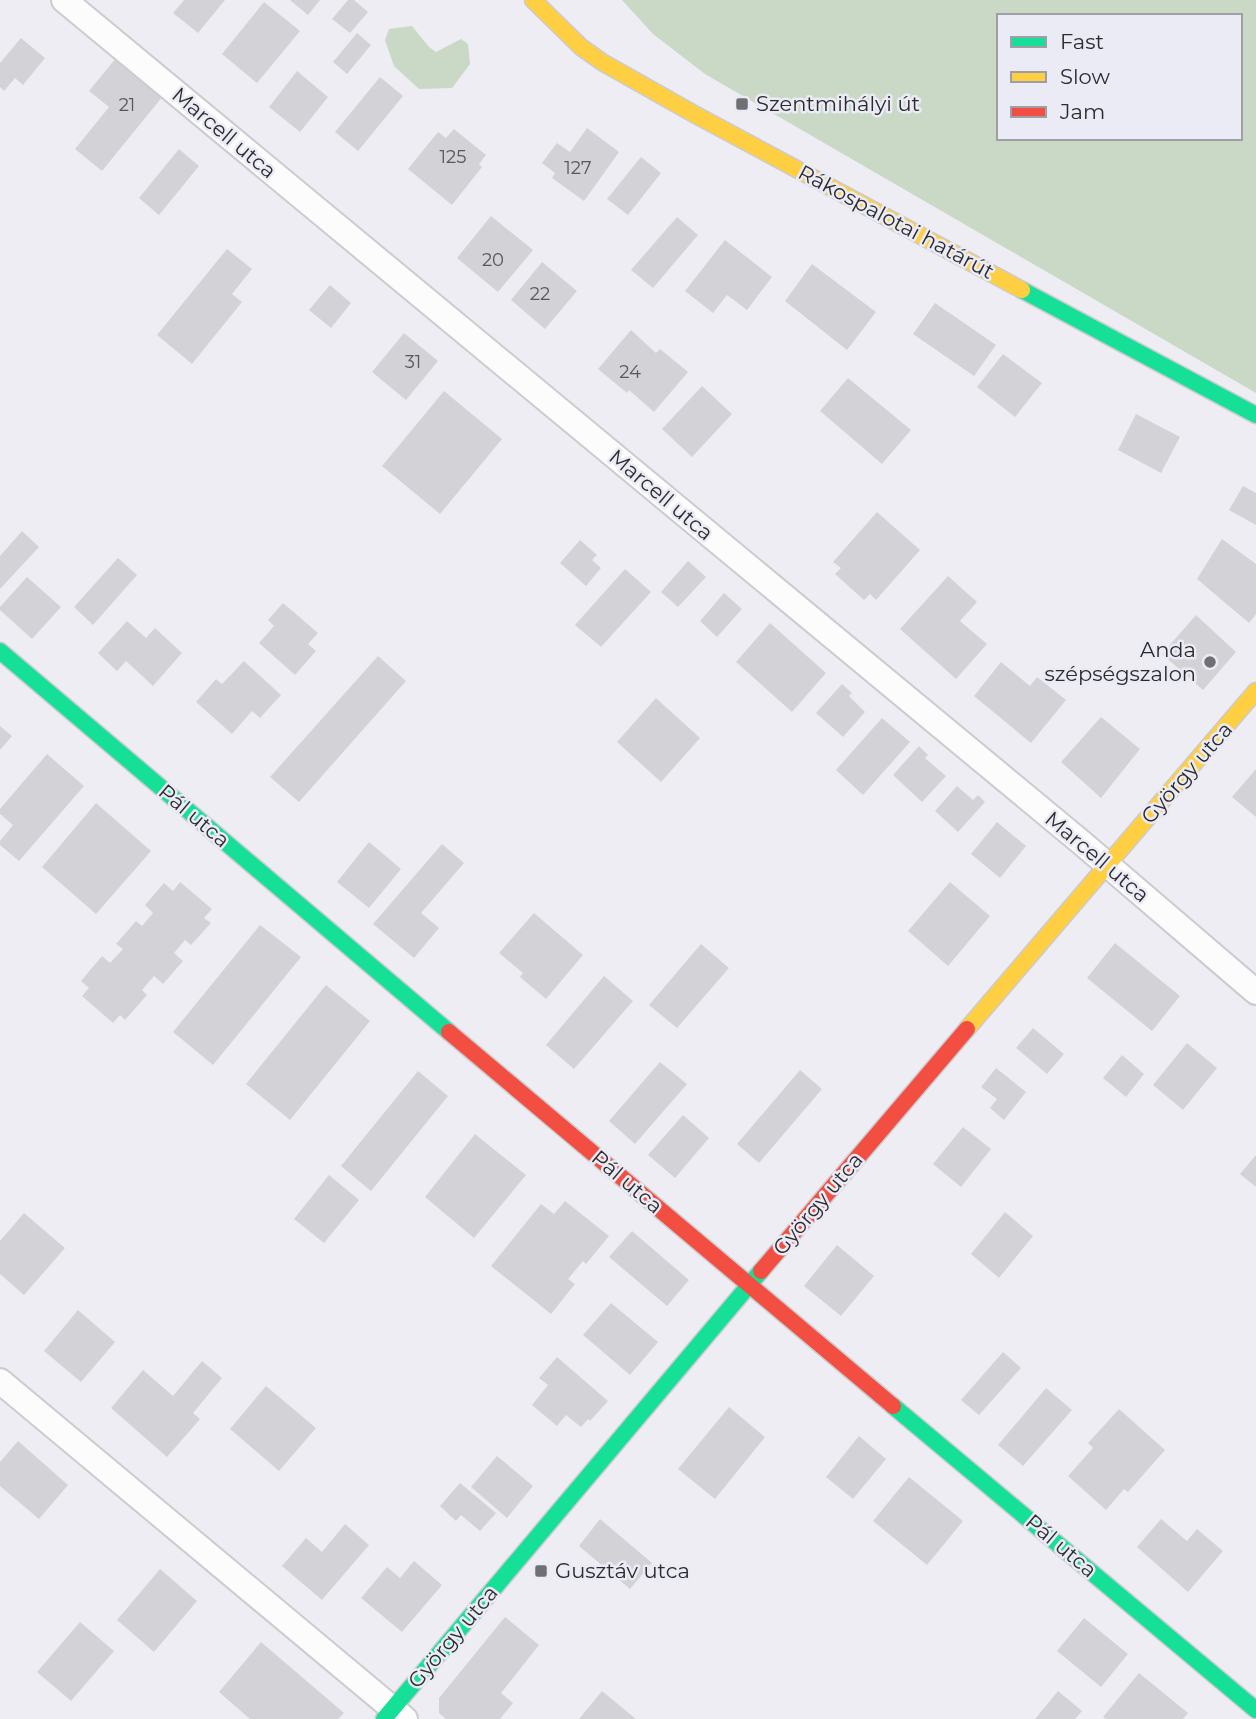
<svg xmlns="http://www.w3.org/2000/svg" width="1256" height="1719" font-family="Montserrat,sans-serif">
<style>
.forest{fill:#cad8c6;fill-rule:evenodd}
.building{fill:#d3d3d7}
.lines{fill:none;stroke-linecap:round;stroke-linejoin:round}
.street-casing{stroke:#cbcbd0;stroke-width:28}
.fast-casing{stroke:#cbcbd0;stroke-width:19}
.slow-casing{stroke:#cbcbd0;stroke-width:19}
.jam-casing{stroke:#cbcbd0;stroke-width:19}
.street{stroke:#fcfcfd;stroke-width:24}
.fast{stroke:#16e098;stroke-width:16}
.slow{stroke:#ffcf43;stroke-width:16}
.jam{stroke:#f24e42;stroke-width:16}
.poi-dot{fill:#6f6f74;stroke:#ebebf5;stroke-width:2.5}
.labels{text-anchor:middle;stroke-width:5;stroke-linejoin:round;paint-order:stroke}
.number-label{font-size:18px;fill:#58585c}
.poi-label{font-size:21px;fill:#2b2b2f;stroke:#ebebf5;text-anchor:start}
.street-label{font-size:21px;fill:#2b2b2f;stroke:#ebebf5}
</style>
<rect width="100%" height="100%" fill="#ededf3"/>
<path class="forest" d="M 622,0 L 1256,0 L 1256,393 L 705,74 L 653,34 ZM 999,16 L 1240,16 L 1240,138 L 999,138 Z
M 412,26 L 429,47 L 436,52 L 461,39 L 468,44 L 470,64 L 452,88 L 419,89 L 394,66 L 385,40 L 389,29 Z"/>
<path class="building" d="M 184,0 L 225,0 L 198,33 L 173,13 Z
M 290,0 L 320,0 L 308,15 Z
M 348,0 L 354,0 L 368,12 L 350,33 L 332,19 Z
M 264,2 L 300,31 L 257,83 L 222,54 Z
M 357,33 L 371,45 L 347,74 L 333,62 Z
M 21,38 L 45,58 L 23,85 L 15,78 L 4,91 L 0,87 L 0,63 Z
M 116,58 L 163,96 L 102,171 L 75,149 L 109,107 L 89,91 Z
M 297,71 L 328,97 L 300,132 L 269,107 Z
M 380,77 L 403,96 L 358,151 L 335,132 Z
M 587,128 L 619,152 L 584,201 L 552,178 L 555,173 L 542,163 L 557,143 L 570,152 Z
M 454,129 L 486,155 L 479,164 L 482,167 L 452,205 L 408,169 L 438,132 L 446,138 Z
M 179,149 L 199,166 L 159,215 L 139,198 Z
M 641,157 L 661,173 L 628,215 L 607,199 Z
M 491,216 L 533,250 L 498,292 L 457,258 Z
M 677,217 L 698,235 L 653,288 L 631,270 Z
M 725,240 L 772,277 L 747,310 L 727,295 L 713,313 L 685,291 Z
M 227,249 L 252,269 L 232,294 L 242,302 L 192,364 L 157,335 Z
M 542,262 L 577,291 L 545,329 L 511,300 Z
M 812,264 L 876,312 L 847,350 L 785,301 Z
M 330,285 L 351,303 L 331,328 L 309,310 Z
M 935,303 L 996,345 L 974,376 L 913,334 Z
M 631,330 L 656,353 L 660,349 L 688,372 L 654,412 L 629,390 L 627,393 L 598,369 Z
M 404,333 L 438,361 L 406,400 L 372,372 Z
M 1003,354 L 1042,383 L 1015,417 L 977,387 Z
M 848,378 L 911,430 L 882,464 L 820,411 Z
M 702,386 L 732,414 L 692,457 L 662,429 Z
M 444,391 L 502,439 L 440,514 L 382,466 Z
M 1136,414 L 1180,437 L 1161,473 L 1118,450 Z
M 1243,486 L 1256,493 L 1256,525 L 1229,510 Z
M 877,512 L 920,550 L 876,600 L 870,594 L 864,600 L 835,574 L 841,568 L 833,562 Z
M 22,531 L 39,547 L 0,589 L 0,556 Z
M 1222,539 L 1256,564 L 1256,614 L 1249,623 L 1197,579 Z
M 580,540 L 597,555 L 592,560 L 601,568 L 586,586 L 560,563 Z
M 118,558 L 137,575 L 93,625 L 74,607 Z
M 688,561 L 706,577 L 678,607 L 661,592 Z
M 625,569 L 651,592 L 601,647 L 575,625 Z
M 948,576 L 977,602 L 960,621 L 987,644 L 956,679 L 900,629 Z
M 27,577 L 61,607 L 32,639 L 0,610 L 0,607 Z
M 724,593 L 742,609 L 717,637 L 700,621 Z
M 283,603 L 318,633 L 308,644 L 316,651 L 295,675 L 259,643 L 274,626 L 268,620 Z
M 1196,615 L 1236,652 L 1203,690 L 1162,654 Z
M 127,621 L 146,638 L 155,628 L 182,653 L 153,686 L 126,661 L 117,671 L 98,653 Z
M 770,623 L 826,673 L 792,712 L 736,662 Z
M 378,656 L 406,681 L 299,802 L 270,777 Z
M 244,661 L 281,695 L 260,718 L 252,711 L 232,734 L 196,702 L 216,679 L 222,684 Z
M 1001,662 L 1030,686 L 1037,677 L 1066,700 L 1031,743 L 974,696 Z
M 842,684 L 852,693 L 849,696 L 865,712 L 843,737 L 816,713 Z
M 656,698 L 700,738 L 661,782 L 617,742 Z
M 1101,717 L 1140,749 L 1101,798 L 1061,762 Z
M 882,718 L 910,742 L 863,795 L 836,770 Z
M 0,726 L 12,736 L 0,750 Z
M 919,746 L 928,755 L 925,758 L 946,776 L 922,802 L 893,775 Z
M 47,754 L 84,786 L 19,861 L 0,845 L 0,841 L 13,825 L 0,814 L 0,809 Z
M 1256,769 L 1256,817 L 1232,797 Z
M 957,786 L 973,800 L 978,795 L 985,802 L 958,832 L 935,811 Z
M 96,803 L 151,851 L 96,914 L 42,867 Z
M 997,822 L 1026,846 L 1000,878 L 971,854 Z
M 369,842 L 401,869 L 369,908 L 337,882 Z
M 442,844 L 464,863 L 421,913 L 439,928 L 414,958 L 373,924 Z
M 180,882 L 212,909 L 204,918 L 211,923 L 191,945 L 185,940 L 174,953 L 183,961 L 163,984 L 154,976 L 142,990 L 147,995 L 125,1020 L 120,1015 L 113,1023 L 82,996 L 89,988 L 81,981 L 102,956 L 110,963 L 123,949 L 116,944 L 136,921 L 142,926 L 153,913 L 145,905 L 164,883 L 173,891 Z
M 950,882 L 990,916 L 948,966 L 908,931 Z
M 534,913 L 583,955 L 546,999 L 520,977 L 523,973 L 499,953 Z
M 260,925 L 301,957 L 213,1065 L 173,1032 Z
M 1115,943 L 1180,996 L 1152,1031 L 1087,978 Z
M 701,944 L 729,968 L 677,1028 L 649,1005 Z
M 604,976 L 633,1001 L 574,1069 L 546,1045 Z
M 326,985 L 370,1021 L 290,1120 L 246,1084 Z
M 1033,1028 L 1064,1054 L 1047,1074 L 1016,1048 Z
M 1187,1043 L 1217,1068 L 1183,1110 L 1153,1085 Z
M 1122,1055 L 1144,1074 L 1126,1097 L 1103,1078 Z
M 660,1062 L 687,1084 L 635,1144 L 609,1121 Z
M 996,1068 L 1026,1092 L 1004,1120 L 990,1108 L 997,1099 L 981,1087 Z
M 800,1070 L 822,1089 L 759,1163 L 737,1144 Z
M 418,1071 L 448,1096 L 371,1191 L 341,1166 Z
M 683,1115 L 709,1138 L 675,1178 L 648,1155 Z
M 963,1127 L 991,1149 L 961,1187 L 933,1164 Z
M 475,1134 L 526,1175 L 474,1238 L 425,1197 Z
M 1256,1155 L 1256,1187 L 1240,1174 Z
M 329,1175 L 359,1200 L 324,1243 L 294,1219 Z
M 565,1201 L 609,1236 L 586,1264 L 583,1261 L 568,1279 L 575,1284 L 551,1314 L 491,1266 L 541,1204 L 554,1214 Z
M 1005,1212 L 1033,1236 L 999,1278 L 971,1254 Z
M 24,1213 L 65,1248 L 24,1295 L 0,1274 L 0,1241 Z
M 632,1231 L 689,1280 L 667,1306 L 609,1257 Z
M 837,1245 L 874,1276 L 841,1316 L 804,1286 Z
M 611,1303 L 658,1342 L 630,1375 L 583,1335 Z
M 78,1310 L 115,1342 L 81,1382 L 44,1351 Z
M 1003,1352 L 1021,1368 L 979,1415 L 961,1400 Z
M 557,1357 L 608,1401 L 590,1421 L 588,1419 L 581,1427 L 566,1415 L 557,1426 L 532,1405 L 548,1385 L 539,1378 Z
M 202,1361 L 222,1378 L 193,1413 L 200,1419 L 167,1457 L 111,1408 L 143,1370 L 173,1396 Z
M 266,1386 L 316,1428 L 279,1471 L 230,1429 Z
M 1046,1388 L 1072,1410 L 1023,1466 L 998,1445 Z
M 729,1407 L 765,1437 L 715,1499 L 678,1469 Z
M 1119,1409 L 1165,1450 L 1128,1492 L 1124,1489 L 1106,1510 L 1068,1476 L 1093,1448 L 1088,1443 Z
M 859,1436 L 886,1459 L 853,1499 L 826,1477 Z
M 18,1441 L 68,1485 L 39,1519 L 0,1486 L 0,1462 Z
M 497,1456 L 533,1486 L 507,1518 L 471,1487 Z
M 909,1477 L 963,1521 L 927,1565 L 873,1521 Z
M 460,1483 L 496,1513 L 480,1531 L 461,1515 L 456,1521 L 440,1506 Z
M 600,1519 L 652,1563 L 630,1589 L 579,1546 Z
M 1161,1519 L 1187,1541 L 1197,1529 L 1223,1551 L 1188,1592 L 1137,1547 Z
M 345,1524 L 369,1545 L 322,1600 L 282,1566 L 306,1538 L 322,1552 Z
M 414,1561 L 442,1585 L 402,1632 L 361,1598 L 387,1567 L 400,1578 Z
M 160,1569 L 197,1601 L 154,1652 L 117,1620 Z
M 505,1617 L 539,1645 L 501,1693 L 513,1703 L 500,1719 L 446,1719 L 439,1713 L 439,1698 Z
M 1084,1618 L 1128,1654 L 1101,1687 L 1057,1651 Z
M 80,1622 L 114,1651 L 71,1701 L 37,1672 Z
M 261,1642 L 344,1713 L 338,1719 L 250,1719 L 219,1692 Z
M 1139,1673 L 1188,1713 L 1183,1719 L 1106,1719 L 1103,1717 Z
M 602,1691 L 636,1719 L 579,1719 Z
M 1058,1691 L 1082,1711 L 1075,1719 L 1035,1719 Z"/>
<g class="lines">
<defs>
<path id="street" d="M 64,0 L 1082,843 L 1256,992
M 0,1381 L 405,1719"/>
<path id="fast" d="M 1022,290 L 1256,415
M 0,651 L 449,1032
M 893,1406 L 1256,1710
M 384,1719 L 761,1271"/>
<path id="slow" d="M 533,0 L 581,47 L 602,62 L 694,114 L 1022,290
M 967,1029 L 1256,691"/>
<path id="jam" d="M 449,1032 L 893,1406
M 761,1271 L 967,1029"/>
</defs>
<use href="#street" class="street-casing"/>
<use href="#fast" class="fast-casing"/>
<use href="#slow" class="slow-casing"/>
<use href="#jam" class="jam-casing"/>
<use href="#street" class="street"/>
<use href="#fast" class="fast"/>
<use href="#slow" class="slow"/>
<use href="#jam" class="jam"/>
</g>
<g class="poi-dot">
<rect x="735" y="97" width="14" height="14" rx="3.5"/>
<circle cx="1210" cy="662" r="7"/>
<rect x="534" y="1564" width="14" height="14" rx="3.5"/>
</g>
<g class="labels">
<g class="number-label">
<text x="127" y="111">21</text>
<text x="453" y="163">125</text>
<text x="578" y="174">127</text>
<text x="493" y="266">20</text>
<text x="540" y="300">22</text>
<text x="413" y="368">31</text>
<text x="630" y="378">24</text>
</g>
<g class="poi-label">
<text x="756" y="111">Szentmihályi út</text>
<text x="1196" y="657" text-anchor="end">Anda<tspan x="1196" dy="24">szépségszalon</tspan></text>
<text x="555" y="1578">Gusztáv utca</text>
</g>
<g class="street-label">
<text transform="translate(224 133) rotate(40)" y="7">Marcell utca</text>
<text transform="translate(896 222) rotate(28)" y="7">Rákospalotai határút</text>
<text transform="translate(661 495) rotate(40)" y="7">Marcell utca</text>
<text transform="translate(1187 773) rotate(-49)" y="7">György utca</text>
<text transform="translate(194 816) rotate(40)" y="7">Pál utca</text>
<text transform="translate(1097 857) rotate(40)" y="7">Marcell utca</text>
<text transform="translate(627 1182) rotate(40)" y="7">Pál utca</text>
<text transform="translate(818 1204) rotate(-50)" y="7">György utca</text>
<text transform="translate(1061 1546) rotate(40)" y="7">Pál utca</text>
<text transform="translate(453 1637) rotate(-50)" y="7">György utca</text>
</g>
</g>
<rect x="997" y="14" width="245" height="126" fill="#ebebf5" stroke="#9e9ea6" stroke-width="2"/>
<rect x="1011" y="37" width="35" height="10" fill="#16e098" stroke="#9e9ea6" stroke-width="2"/>
<text x="1060" y="49" font-size="21" fill="#2b2b2f">Fast</text>
<rect x="1011" y="72" width="35" height="10" fill="#ffcf43" stroke="#9e9ea6" stroke-width="2"/>
<text x="1060" y="84" font-size="21" fill="#2b2b2f">Slow</text>
<rect x="1011" y="107" width="35" height="10" fill="#f24e42" stroke="#9e9ea6" stroke-width="2"/>
<text x="1060" y="119" font-size="21" fill="#2b2b2f">Jam</text>
</svg>
